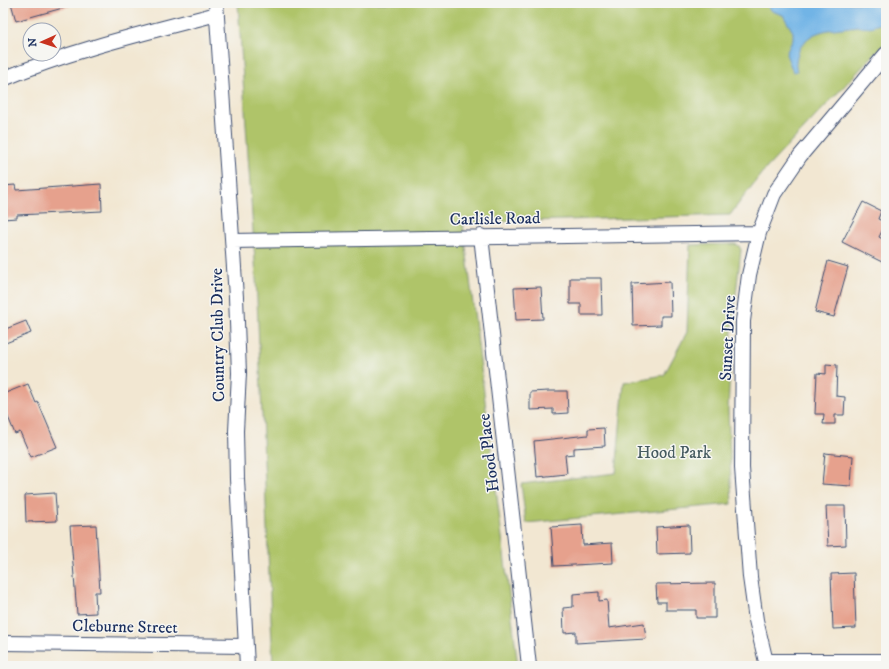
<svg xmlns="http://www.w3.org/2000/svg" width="889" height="669" font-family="'IM FELL DW Pica',serif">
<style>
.green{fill:#afc469;stroke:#657a64}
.water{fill:#71b4e6;stroke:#4672a2}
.building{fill:#e6a18d}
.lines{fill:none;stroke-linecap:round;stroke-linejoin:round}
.minor-casing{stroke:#3b4b6f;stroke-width:16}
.minor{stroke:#fff;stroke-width:14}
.labels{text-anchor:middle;stroke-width:3;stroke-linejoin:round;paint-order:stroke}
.street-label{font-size:17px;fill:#1b2f5e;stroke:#f6f6f2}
.park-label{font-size:17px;fill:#475c61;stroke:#f6f6f2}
</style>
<rect width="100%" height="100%" fill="#f6f6f2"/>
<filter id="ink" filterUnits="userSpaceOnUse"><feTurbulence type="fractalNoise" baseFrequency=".025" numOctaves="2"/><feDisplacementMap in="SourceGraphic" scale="8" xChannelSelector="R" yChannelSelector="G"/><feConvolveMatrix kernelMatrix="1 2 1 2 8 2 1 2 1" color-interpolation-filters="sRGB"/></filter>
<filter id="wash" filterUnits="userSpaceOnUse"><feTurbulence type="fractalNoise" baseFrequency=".012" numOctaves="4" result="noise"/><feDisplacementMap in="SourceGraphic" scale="16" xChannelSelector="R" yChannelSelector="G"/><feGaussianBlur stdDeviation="0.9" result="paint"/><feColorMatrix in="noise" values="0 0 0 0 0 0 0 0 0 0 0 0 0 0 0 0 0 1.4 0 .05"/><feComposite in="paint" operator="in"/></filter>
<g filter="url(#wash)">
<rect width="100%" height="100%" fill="#f2e7d2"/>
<path class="green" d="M 238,3 L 886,3 L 886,42 L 761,174 L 730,215 L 463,223 L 518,666 L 273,666 L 256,277 Z
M 735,244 L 739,246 L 741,250 L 732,328 L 728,410 L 732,504 L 526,523 L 521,484 L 616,473 L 624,382 L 664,375 L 687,332 L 690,245 Z"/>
<path class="water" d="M 764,3 L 886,3 L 886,21 C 877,25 867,30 857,26 C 835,30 807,27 798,53 C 796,59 795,66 797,71 L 793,72 L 786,54 L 793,39 L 793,32 L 783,15 L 772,11 Z"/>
<g id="blocks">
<path class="building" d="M 11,3 L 69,3 L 70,6 L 16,21 Z
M 101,184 L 102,211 L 17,215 L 17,218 L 3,219 L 3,186 L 15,185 L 16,190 Z
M 863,202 L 881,211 L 878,219 L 886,223 L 879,237 L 886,241 L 886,264 L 842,242 Z
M 828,261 L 848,267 L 834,317 L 815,312 Z
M 570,278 L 601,278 L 602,315 L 581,315 L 581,304 L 570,304 Z
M 670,282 L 671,316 L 661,316 L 661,325 L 633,326 L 632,284 Z
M 541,287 L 543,319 L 516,320 L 514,288 Z
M 26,321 L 31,333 L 3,344 L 3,330 Z
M 826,364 L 837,365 L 836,396 L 845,397 L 844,415 L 835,415 L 835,424 L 823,424 L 824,414 L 815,414 L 817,373 L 826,374 Z
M 28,384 L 36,403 L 38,402 L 57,447 L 31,457 L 20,432 L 15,434 L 6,412 L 3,413 L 3,394 Z
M 549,391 L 567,391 L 568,413 L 553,414 L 553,409 L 530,410 L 530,392 Z
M 604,428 L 605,446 L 574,448 L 574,454 L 565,455 L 567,474 L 537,477 L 534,441 L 588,435 L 588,429 Z
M 825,453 L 853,456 L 851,486 L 822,484 Z
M 55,493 L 57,521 L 26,522 L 25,495 Z
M 826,506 L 845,506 L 846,545 L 828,546 Z
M 96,525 L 100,592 L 95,592 L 96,613 L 77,614 L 70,526 Z
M 582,525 L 583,545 L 612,543 L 613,563 L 554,566 L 551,527 Z
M 689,525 L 690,553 L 657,554 L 656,527 Z
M 854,573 L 856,628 L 833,629 L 831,574 Z
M 715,583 L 715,618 L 696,618 L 696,610 L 666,610 L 666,602 L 657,602 L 656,584 Z
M 599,592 L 599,601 L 607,600 L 609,628 L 644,623 L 646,639 L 576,643 L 576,632 L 564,633 L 563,608 L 573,607 L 573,594 Z"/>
</g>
</g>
<g filter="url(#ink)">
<use href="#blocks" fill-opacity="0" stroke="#3b4b6f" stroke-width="1"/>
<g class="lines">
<defs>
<path id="minor" d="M 216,3 L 236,297 L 239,373 L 236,431 L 237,479 L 247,666
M 3,79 C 72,50 145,33 217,14
M 481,236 L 529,666
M 233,241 L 759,233
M 3,643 L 246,646
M 766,661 L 886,661
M 767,666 L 756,620 L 750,577 L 742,468 L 743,321 L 749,275 L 759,233 L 774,194 L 800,156 L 886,54"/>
</defs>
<use href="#minor" class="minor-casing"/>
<use href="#minor" class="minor"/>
</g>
</g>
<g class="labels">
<g class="street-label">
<text transform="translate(495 218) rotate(-1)" y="6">Carlisle Road</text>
<text transform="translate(217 335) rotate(-91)" y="6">Country Club Drive</text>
<text transform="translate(727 338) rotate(-87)" y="6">Sunset Drive</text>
<text transform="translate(488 453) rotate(-97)" y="6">Hood Place</text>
<text transform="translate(125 626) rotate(1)" y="6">Cleburne Street</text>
</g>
<g class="park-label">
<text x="674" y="458">Hood Park</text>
</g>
</g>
<rect width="889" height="669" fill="none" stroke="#f6f6f2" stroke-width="16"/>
<g transform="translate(42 42) rotate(267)"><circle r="19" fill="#f6f6f2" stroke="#9ea6b7"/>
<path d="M0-3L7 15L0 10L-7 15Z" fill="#c8321e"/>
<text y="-6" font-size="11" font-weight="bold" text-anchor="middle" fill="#1b2f5e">N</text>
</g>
</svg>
